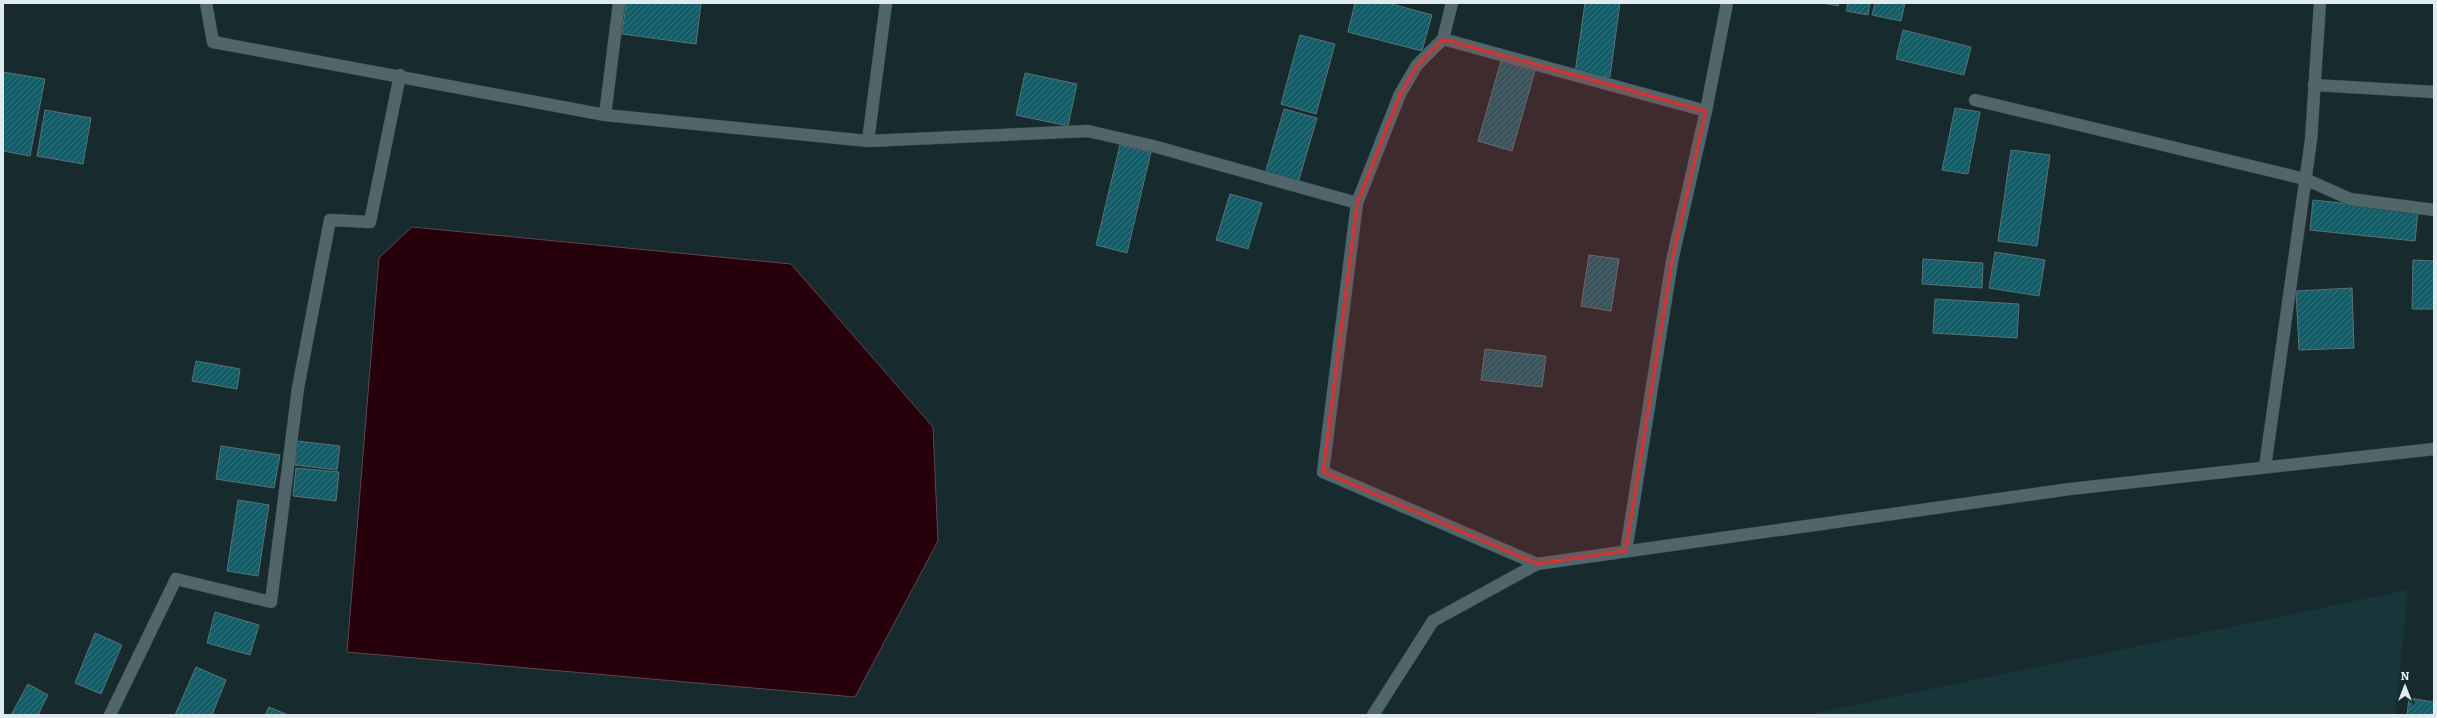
<svg xmlns="http://www.w3.org/2000/svg" width="2437" height="718" font-family="Bitter,serif">
<style>
.built{fill:#18353a}
.water{fill:#26000b;stroke:#5e464f}
.building{fill:url(#building-hatch);stroke:#5b7175}
.lines{fill:none;stroke-linecap:round;stroke-linejoin:round}
.service-casing{stroke:#37474a;stroke-width:13}
.minor-casing{stroke:#37474a;stroke-width:13}
.tertiary-casing{stroke:#37474a;stroke-width:13}
.service{stroke:#51666a;stroke-width:12}
.minor{stroke:#51666a;stroke-width:12}
.tertiary{stroke:#51666a;stroke-width:12}
.marked{fill:#d63232;fill-opacity:0.2;stroke:#d63232;stroke-width:3;stroke-linejoin:round}
</style>
<defs>
<pattern id="building-hatch" width="6" height="6" patternUnits="userSpaceOnUse"><rect width="6" height="6" fill="#145c66"/><path d="M-1 1l2-2M0 6l6-6M5 7l2-2" fill="none" stroke="#36747c"/></pattern>
</defs>
<rect width="100%" height="100%" fill="#172a2e"/>
<path class="built" d="M 2408,590 L 2396,715 L 1805,715 Z"/>
<path class="water" d="M 412,227 L 791,264 L 933,427 L 938,541 L 855,697 L 347,652 L 379,258 Z"/>
<path class="building" d="M 626,3 L 701,3 L 696,44 L 622,34 Z
M 1355,3 L 1388,3 L 1432,15 L 1422,51 L 1348,32 Z
M 1585,3 L 1620,3 L 1610,77 L 1575,73 Z
M 1823,3 L 1839,3 L 1838,6 Z
M 1848,3 L 1870,3 L 1868,15 L 1846,11 Z
M 1875,3 L 1905,3 L 1901,21 L 1872,15 Z
M 1903,30 L 1971,47 L 1964,75 L 1896,59 Z
M 1300,35 L 1335,44 L 1316,114 L 1281,104 Z
M 1501,61 L 1535,71 L 1512,151 L 1478,141 Z
M 3,72 L 45,79 L 30,156 L 3,151 Z
M 1025,73 L 1077,84 L 1068,126 L 1016,115 Z
M 1955,108 L 1980,112 L 1968,174 L 1942,170 Z
M 1284,109 L 1317,118 L 1298,183 L 1265,174 Z
M 45,110 L 91,118 L 83,164 L 37,156 Z
M 1120,145 L 1151,152 L 1127,253 L 1096,245 Z
M 2011,150 L 2050,155 L 2037,246 L 1998,241 Z
M 1230,194 L 1262,203 L 1248,249 L 1216,240 Z
M 2313,200 L 2418,211 L 2415,241 L 2310,230 Z
M 1995,252 L 2045,260 L 2039,296 L 1989,288 Z
M 1589,255 L 1619,259 L 1611,311 L 1581,306 Z
M 1923,259 L 1983,263 L 1982,288 L 1922,284 Z
M 2413,260 L 2434,261 L 2434,309 L 2412,309 Z
M 2352,288 L 2354,348 L 2299,350 L 2296,291 Z
M 1935,299 L 2019,304 L 2017,338 L 1933,333 Z
M 1485,349 L 1546,356 L 1542,387 L 1481,380 Z
M 196,361 L 240,369 L 237,389 L 192,381 Z
M 297,441 L 340,446 L 337,470 L 295,465 Z
M 221,446 L 280,455 L 274,488 L 216,479 Z
M 296,468 L 339,472 L 336,501 L 293,496 Z
M 238,500 L 269,505 L 258,576 L 227,571 Z
M 215,612 L 259,625 L 250,655 L 207,643 Z
M 95,633 L 122,645 L 101,694 L 75,683 Z
M 196,667 L 226,680 L 212,715 L 175,715 Z
M 28,684 L 48,695 L 38,715 L 11,715 Z
M 2409,698 L 2434,702 L 2434,715 L 2407,715 Z
M 269,707 L 288,715 L 265,715 Z"/>
<g class="lines">
<defs>
<path id="service" d="M 2314,85 L 2434,92"/>
<path id="minor" d="M 206,3 L 213,42 L 605,115 L 868,141 L 1088,131 L 1153,146 L 1357,203
M 1443,39 L 1452,3
M 1975,100 L 2305,179 L 2350,199 L 2434,210
M 605,115 L 619,3
M 868,141 L 886,3
M 2265,467 L 2311,140 L 2320,3
M 1626,551 L 1672,261 L 1706,111 L 1727,3
M 1537,564 L 1323,472 L 1357,203 L 1400,94 L 1417,65 L 1443,39 L 1706,111
M 110,715 L 176,579 L 271,602 L 298,388 L 330,220 L 370,222 L 400,75"/>
<path id="tertiary" d="M 1373,715 L 1433,621 L 1537,564 L 2070,489 L 2434,449"/>
</defs>
<use href="#service" class="service-casing"/>
<use href="#minor" class="minor-casing"/>
<use href="#tertiary" class="tertiary-casing"/>
<use href="#service" class="service"/>
<use href="#minor" class="minor"/>
<use href="#tertiary" class="tertiary"/>
</g>
<path class="marked" d="M 1443,39 L 1706,111 L 1672,261 L 1626,551 L 1537,564 L 1323,472 L 1357,203 L 1400,94 L 1417,65 Z"/>
<rect width="2437" height="718" fill="none" stroke="#dfebee" stroke-width="8"/>
<g transform="translate(2405 686)" stroke="#172a2e" stroke-width="3" paint-order="stroke">
<path d="M0-3L7 15L0 10L-7 15Z" fill="#dfebee"/>
<text y="-6" font-size="11" font-weight="bold" text-anchor="middle" fill="#dfebee">N</text>
</g>
</svg>
